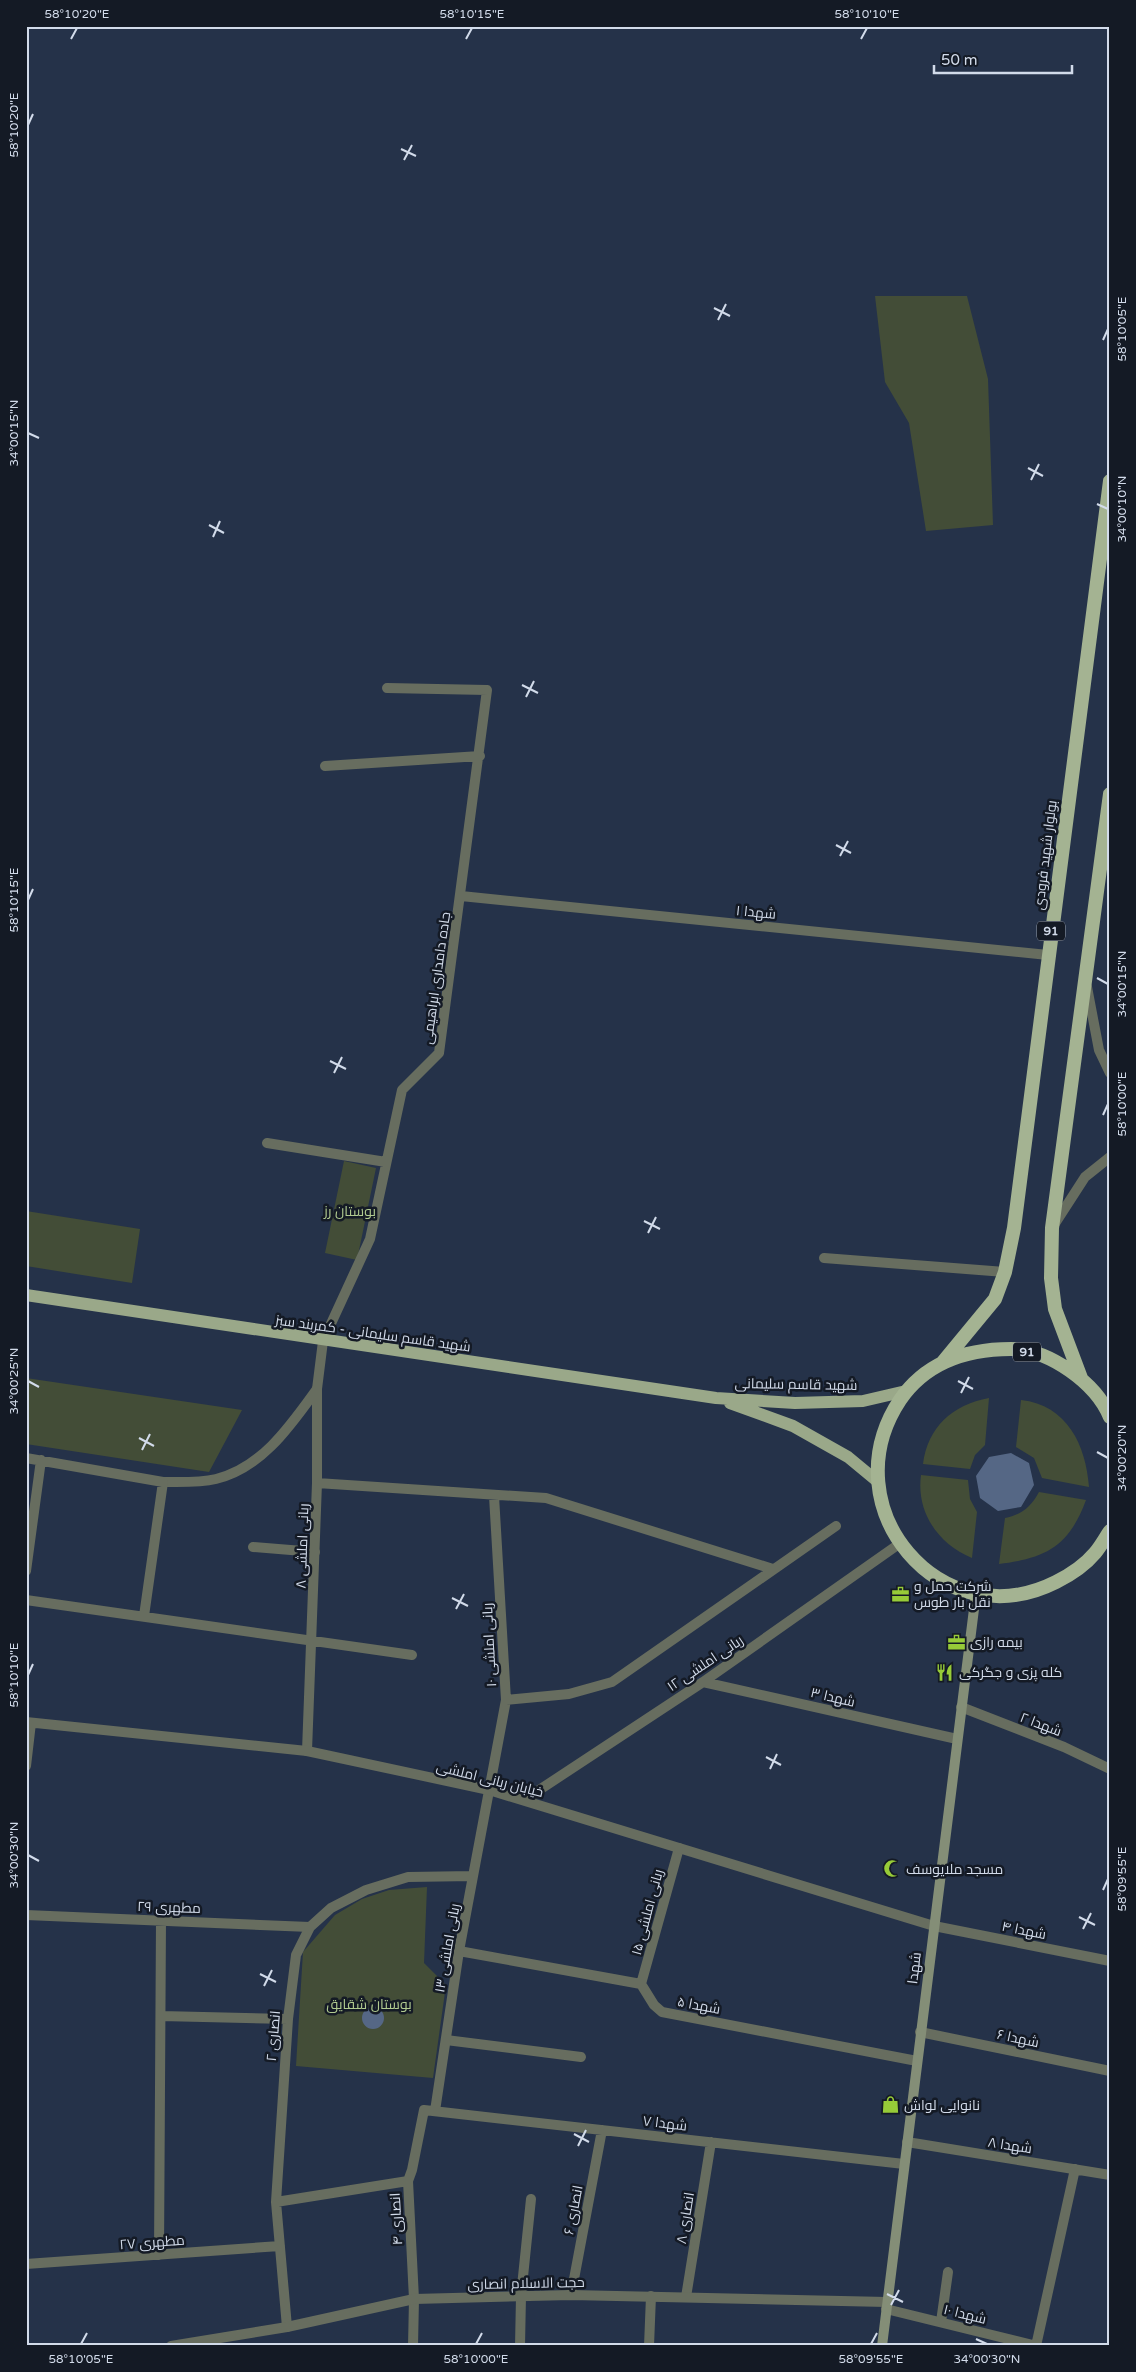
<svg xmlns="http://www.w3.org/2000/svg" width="1136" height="2372" font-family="'Varela Round',Cairo,sans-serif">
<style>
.green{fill:#434d37}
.water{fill:#556785}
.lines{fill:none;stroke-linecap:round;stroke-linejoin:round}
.service{stroke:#676d5f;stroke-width:10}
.minor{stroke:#676d5f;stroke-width:10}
.tertiary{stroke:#676d5f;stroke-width:10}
.secondary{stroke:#848e77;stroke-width:10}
.primary{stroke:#9aa889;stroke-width:12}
.trunk{stroke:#a4b392;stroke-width:14}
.ticks{fill:none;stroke:#d2dbea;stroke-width:2}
.labels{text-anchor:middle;stroke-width:5;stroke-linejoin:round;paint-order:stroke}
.shield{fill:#141a25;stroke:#99a1af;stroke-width:1}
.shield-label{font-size:12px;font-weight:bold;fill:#d2dbea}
.street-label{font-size:14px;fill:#d2dbea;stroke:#141a25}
.park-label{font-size:14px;fill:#b1cb90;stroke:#141a25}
.poi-label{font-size:14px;fill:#d2dbea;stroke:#141a25;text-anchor:start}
.neatline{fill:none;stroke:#d2dbea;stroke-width:2}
.ticks-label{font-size:12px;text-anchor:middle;fill:#d2dbea}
</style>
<rect width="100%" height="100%" fill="#253249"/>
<path class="green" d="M 875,296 L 967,296 L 988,379 L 993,525 L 926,531 L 909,423 L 885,382 Z
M 344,1161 L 376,1168 L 357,1260 L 325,1253 Z
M 26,1211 L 140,1229 L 132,1283 L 26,1266 Z
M 26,1378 L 242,1410 L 209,1472 L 26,1444 Z
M 989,1398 L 985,1445 L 975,1455 L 970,1469 L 923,1464 C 928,1427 952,1405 989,1398 Z
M 1021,1400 C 1067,1405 1086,1445 1089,1487 L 1042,1478 L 1034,1458 L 1016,1447 Z
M 921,1475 L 968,1480 L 970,1499 L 977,1512 L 972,1558 C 938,1544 916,1512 921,1475 Z
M 1039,1492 L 1086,1500 C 1069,1546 1047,1558 999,1564 L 1005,1518 C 1021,1515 1031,1507 1039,1492 Z
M 427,1887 L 424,1963 L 446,1985 L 433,2078 L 296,2066 L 303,1952 L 335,1915 L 362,1899 L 389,1890 Z"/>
<path class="water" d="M 1011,1453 L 1029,1463 L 1034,1485 L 1021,1507 L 998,1511 L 980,1498 L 976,1476 L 989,1457 Z
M362 2018a11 11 0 1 1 22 0a11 11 0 1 1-22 0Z"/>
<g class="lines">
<path class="service" d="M 824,1258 L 1005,1272
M 163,1482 C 180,1482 199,1483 216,1479 C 262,1468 291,1425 317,1389
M 253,1547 L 315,1552
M 446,2040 L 581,2057
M 521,2296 L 531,2199
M 941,2322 L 948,2272"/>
<path class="minor" d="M 325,766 L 480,756
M 461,896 L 1048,955
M 1087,987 L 1099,1050 L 1110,1073
M 267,1143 L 386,1162
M 1054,1225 L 1085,1177 L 1110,1157
M 26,1458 L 163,1482 L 144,1616
M 317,1483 L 546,1498 L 773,1569
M 26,1571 L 41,1460
M 26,1600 L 412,1655
M 703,1682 L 957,1739
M 506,1700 L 569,1694 L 612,1682 L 836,1526
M 961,1707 L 1064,1747 L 1110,1769
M 307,1751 L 317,1483 L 317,1389 L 323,1341 L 370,1239 L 402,1090 L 439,1053 L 487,690 L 387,688
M 524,1800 L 703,1682 L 899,1544
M 26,1915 L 310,1927
M 934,1926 L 1110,1961
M 459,1951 L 641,1984 L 654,2005 L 662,2012 L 917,2061
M 641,1984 L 679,1848
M 161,2016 L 288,2019
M 920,2032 L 1110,2071
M 435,2111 L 459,1951 L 506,1700 L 494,1496
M 907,2142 L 1110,2175
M 276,2202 L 408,2181
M 159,2255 L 161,1920
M 26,2264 L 280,2246
M 571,2295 L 602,2130
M 686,2297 L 711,2142
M 886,2309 L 1037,2346
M 287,2327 L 276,2202 L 288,2019 L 296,1955 L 310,1927 L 331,1908 L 366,1890 L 408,1877 L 473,1876
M 413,2346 L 414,2299 L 408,2181 L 412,2170 L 424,2110 L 904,2164
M 520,2346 L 521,2296
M 649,2346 L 651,2296
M 1036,2346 L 1075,2169"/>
<path class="tertiary" d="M 26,1722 L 307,1751 L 489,1790 L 934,1926
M 26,1766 L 31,1723
M 171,2346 L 287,2327 L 414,2299 L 571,2295 L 887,2302"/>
<path class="secondary" d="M 882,2346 L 976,1593"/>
<path class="primary" d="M 26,1295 L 716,1398 L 795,1403 L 863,1401 L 906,1391
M 730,1403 L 793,1426 L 848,1457 L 877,1481"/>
<path class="trunk" d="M 943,1362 L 995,1299 L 1005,1272 L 1014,1228 L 1110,481
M 1081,1378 L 1055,1309 L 1051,1278 L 1052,1228 L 1110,794
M 1110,1417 C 1096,1383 1049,1349 1011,1349 C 967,1349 926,1362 900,1400 C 829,1507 941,1640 1056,1582 C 1070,1575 1085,1565 1095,1553 C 1101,1546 1105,1538 1110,1531"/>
</g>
<path class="ticks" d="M 71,39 L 77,28M 466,39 L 472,28M 861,39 L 867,28M 28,125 L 33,114M 401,149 L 416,156M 404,160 L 412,145M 714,308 L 730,316M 718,320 L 726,304M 1103,340 L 1108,329M 28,433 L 39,438M 1028,468 L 1043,476M 1031,480 L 1039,464M 1097,504 L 1108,509M 209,525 L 224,533M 213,537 L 220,521M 522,685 L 538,693M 526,697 L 534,681M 836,845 L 851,853M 840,856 L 848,841M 28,900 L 33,889M 1097,978 L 1108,984M 330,1061 L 346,1069M 334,1073 L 342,1057M 1103,1115 L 1108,1104M 644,1221 L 660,1229M 648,1233 L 656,1217M 28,1381 L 39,1387M 958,1381 L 973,1389M 961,1393 L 969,1377M 139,1438 L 154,1446M 142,1450 L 150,1434M 1097,1452 L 1108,1458M 452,1598 L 468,1606M 456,1609 L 464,1594M 28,1675 L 33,1664M 766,1757 L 781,1765M 770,1769 L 777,1754M 28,1855 L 39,1861M 1103,1890 L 1108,1879M 1079,1917 L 1095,1925M 1083,1929 L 1091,1913M 260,1974 L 276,1982M 264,1986 L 272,1970M 574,2134 L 589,2142M 578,2146 L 586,2130M 887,2294 L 903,2302M 891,2305 L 899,2290M 976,2339 L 987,2344M 81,2344 L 87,2333M 476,2344 L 482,2333M 871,2344 L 877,2333"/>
<defs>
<symbol id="office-bare" viewBox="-9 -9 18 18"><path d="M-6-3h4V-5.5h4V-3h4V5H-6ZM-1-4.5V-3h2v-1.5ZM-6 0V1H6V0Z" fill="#97cb38" stroke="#141a25" stroke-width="2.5" paint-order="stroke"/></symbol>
<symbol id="restaurant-bare" viewBox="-9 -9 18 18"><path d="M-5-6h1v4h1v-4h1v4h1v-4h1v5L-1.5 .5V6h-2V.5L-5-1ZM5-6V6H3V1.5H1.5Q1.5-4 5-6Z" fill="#97cb38" stroke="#141a25" stroke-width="2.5" paint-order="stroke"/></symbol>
<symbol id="mosque-bare" viewBox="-9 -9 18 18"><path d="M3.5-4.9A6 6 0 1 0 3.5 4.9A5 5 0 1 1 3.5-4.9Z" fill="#97cb38" stroke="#141a25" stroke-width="2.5" paint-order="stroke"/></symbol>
<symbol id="shop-bare" viewBox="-9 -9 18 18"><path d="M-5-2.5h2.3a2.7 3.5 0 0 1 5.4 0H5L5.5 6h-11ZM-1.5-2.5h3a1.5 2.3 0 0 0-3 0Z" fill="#97cb38" stroke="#141a25" stroke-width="2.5" paint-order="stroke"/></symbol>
</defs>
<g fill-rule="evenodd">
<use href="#office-bare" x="888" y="1582" width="25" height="25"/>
<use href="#office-bare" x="944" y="1630" width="25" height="25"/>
<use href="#restaurant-bare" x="932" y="1660" width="25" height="25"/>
<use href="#mosque-bare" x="880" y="1856" width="25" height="25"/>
<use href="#shop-bare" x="878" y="2092" width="25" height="25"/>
</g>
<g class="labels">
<g class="shield">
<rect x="1037" y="921.5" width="28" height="19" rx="4"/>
<rect x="1013" y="1342.5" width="28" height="19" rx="4"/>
</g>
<g class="shield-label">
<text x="1051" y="935">91</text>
<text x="1027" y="1356">91</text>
</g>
<g class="street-label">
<text transform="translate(1045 855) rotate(-83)" y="5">بولوار شهید فرودی</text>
<text transform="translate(756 912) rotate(6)" y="5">شهدا ۱</text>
<text transform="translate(436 978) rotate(-82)" y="5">جاده دامداری ابراهیمی</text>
<text transform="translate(373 1333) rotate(8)" y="5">شهید قاسم سلیمانی - کمربند سبز</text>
<text transform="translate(796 1384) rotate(1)" y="5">شهید قاسم سلیمانی</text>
<text transform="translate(302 1546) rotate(-88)" y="5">ربانی املشی ۸</text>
<text transform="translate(489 1645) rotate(-93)" y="5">ربانی املشی ۱۰</text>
<text transform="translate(705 1663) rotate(-34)" y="5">ربانی املشی ۱۲</text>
<text transform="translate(833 1697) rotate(13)" y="5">شهدا ۳</text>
<text transform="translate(1041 1724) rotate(21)" y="5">شهدا ۲</text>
<text transform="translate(490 1779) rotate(14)" y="5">خیابان ربانی املشی</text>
<text transform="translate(169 1907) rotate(2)" y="5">مطهری ۲۹</text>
<text transform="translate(647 1912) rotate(-75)" y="5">ربانی املشی ۱۵</text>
<text transform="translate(1024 1930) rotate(11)" y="5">شهدا ۴</text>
<text transform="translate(447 1948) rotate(-80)" y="5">ربانی املشی ۱۳</text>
<text transform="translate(914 1968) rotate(-83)" y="5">شهدا</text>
<text transform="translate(699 2005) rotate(11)" y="5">شهدا ۵</text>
<text transform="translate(273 2036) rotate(-85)" y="5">انصاری ۲</text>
<text transform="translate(1018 2038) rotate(12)" y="5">شهدا ۶</text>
<text transform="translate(665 2123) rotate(7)" y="5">شهدا ۷</text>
<text transform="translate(1010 2145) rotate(9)" y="5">شهدا ۸</text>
<text transform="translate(573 2210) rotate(-79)" y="5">انصاری ۶</text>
<text transform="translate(685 2218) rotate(-81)" y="5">انصاری ۸</text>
<text transform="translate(396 2219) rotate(-93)" y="5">انصاری ۴</text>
<text transform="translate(152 2242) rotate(-4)" y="5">مطهری ۲۷</text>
<text transform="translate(526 2283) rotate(-1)" y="5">حجت الاسلام انصاری</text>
<text transform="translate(965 2314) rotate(14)" y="5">شهدا ۱۰</text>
</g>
<g class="park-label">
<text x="350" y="1216">بوستان رز</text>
<text x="369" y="2009">بوستان شقایق</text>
</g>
<g class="poi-label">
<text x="914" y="1591">شرکت حمل و<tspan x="914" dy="16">نقل بار طوس</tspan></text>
<text x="970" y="1647">بیمه رازی</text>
<text x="959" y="1677">کله پزی و جگرکی</text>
<text x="906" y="1874">مسجد ملایوسف</text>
<text x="904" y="2110">نانوایی لواش</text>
</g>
</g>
<rect width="1136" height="2372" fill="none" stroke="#141a25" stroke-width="55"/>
<path d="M934 65v8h138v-8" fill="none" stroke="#d2dbea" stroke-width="2.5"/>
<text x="941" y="65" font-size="15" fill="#d2dbea" stroke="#141a25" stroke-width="4" paint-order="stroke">50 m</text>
<rect x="28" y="28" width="1080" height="2316" class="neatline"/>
<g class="ticks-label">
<text x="77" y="18">58°10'20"E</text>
<text x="472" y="18">58°10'15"E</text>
<text x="867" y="18">58°10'10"E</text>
<text transform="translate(14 125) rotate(-90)" y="4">58°10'20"E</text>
<text transform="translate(1122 329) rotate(-90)" y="4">58°10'05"E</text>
<text transform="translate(14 433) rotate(-90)" y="4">34°00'15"N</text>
<text transform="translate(1122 509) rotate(-90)" y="4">34°00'10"N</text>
<text transform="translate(14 900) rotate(-90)" y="4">58°10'15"E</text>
<text transform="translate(1122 984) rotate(-90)" y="4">34°00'15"N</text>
<text transform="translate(1122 1104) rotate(-90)" y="4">58°10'00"E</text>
<text transform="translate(14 1381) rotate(-90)" y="4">34°00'25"N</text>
<text transform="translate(1122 1458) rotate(-90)" y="4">34°00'20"N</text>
<text transform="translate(14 1675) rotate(-90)" y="4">58°10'10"E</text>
<text transform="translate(14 1855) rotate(-90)" y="4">34°00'30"N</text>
<text transform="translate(1122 1879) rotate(-90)" y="4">58°09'55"E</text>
<text x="81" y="2363">58°10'05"E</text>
<text x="476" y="2363">58°10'00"E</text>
<text x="871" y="2363">58°09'55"E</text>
<text x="987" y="2363">34°00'30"N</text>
</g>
</svg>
